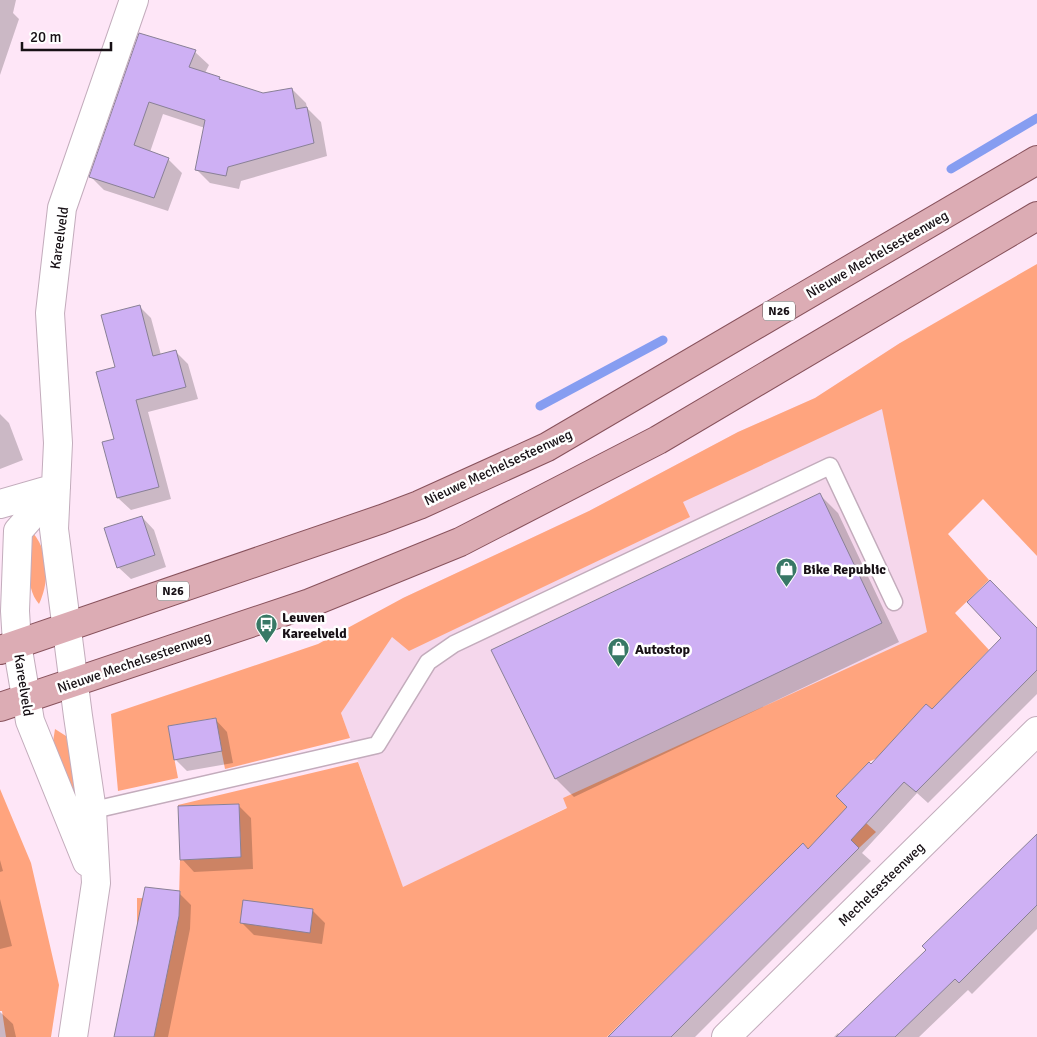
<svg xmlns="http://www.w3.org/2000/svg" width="1037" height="1037" font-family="Signika,sans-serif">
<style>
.built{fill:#f5d7ec}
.green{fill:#ffa47e}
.shadow{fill:#0003}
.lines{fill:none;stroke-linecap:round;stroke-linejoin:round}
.stream{stroke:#869df1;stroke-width:9}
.building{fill:#ceb0f4;stroke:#898096}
.service-casing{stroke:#c3acbc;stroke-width:19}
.minor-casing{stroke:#c3acbc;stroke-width:30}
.tertiary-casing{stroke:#c3acbc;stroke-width:30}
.primary-casing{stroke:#88525c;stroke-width:30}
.service{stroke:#fff;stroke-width:16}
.minor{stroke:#fff;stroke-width:28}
.tertiary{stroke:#fff;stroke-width:28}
.primary{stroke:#dcacb4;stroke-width:28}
.labels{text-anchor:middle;stroke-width:5;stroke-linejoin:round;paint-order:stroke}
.shield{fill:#fff;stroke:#5d585b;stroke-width:1}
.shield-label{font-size:12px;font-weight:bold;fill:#171015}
.street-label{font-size:14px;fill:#171015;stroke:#fff}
.poi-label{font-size:14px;font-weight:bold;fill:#171015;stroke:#fff;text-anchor:start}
</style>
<rect width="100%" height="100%" fill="#fee6f7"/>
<path class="built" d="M 900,343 L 951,622 L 563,798 L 568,807 L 403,888 L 341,713 L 403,598 L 589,511 L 738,432 L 815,398 Z"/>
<path class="green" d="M 1037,264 L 1037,556 L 983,499 L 948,534 L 989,580 L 955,613 L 989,650 L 959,681 L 993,714 L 967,741 L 926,704 L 877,758 L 869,762 L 836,796 L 876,832 L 859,848 L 833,823 L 808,849 L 803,843 L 607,1037 L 154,1037 L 174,935 L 137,927 L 137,898 L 179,899 L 180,860 L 241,857 L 239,804 L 178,806 L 178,805 L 358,762 L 403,887 L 567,808 L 563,798 L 927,632 L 882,409 L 683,502 L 690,517 L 409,651 L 392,637 L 341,713 L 350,738 L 225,769 L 215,718 L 168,726 L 178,778 L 118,791 L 111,714 L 318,644 L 403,598 L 589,511 L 738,432 L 815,398 L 900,343 Z
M 33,533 C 50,553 49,583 39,604 C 24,586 30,559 31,537 Z
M 55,729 L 66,736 L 80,797 L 76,800 L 53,742 Z
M 0,789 L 31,863 L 59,985 L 51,1037 L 6,1037 L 2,1011 L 0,1011 Z"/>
<path class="shadow" d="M 0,0 L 16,0 L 13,13 L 19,19 L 0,75 Z
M 140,34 L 195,52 L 209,65 L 205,73 L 219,78 L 222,81 L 263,94 L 292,89 L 306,103 L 307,108 L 321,122 L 327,156 L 241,181 L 239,189 L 210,183 L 197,170 L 205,128 L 163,114 L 150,152 L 168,159 L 182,173 L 168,211 L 104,190 L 91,177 Z
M 139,306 L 151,318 L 161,355 L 175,351 L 188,364 L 198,399 L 148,412 L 171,499 L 131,510 L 118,498 L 116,440 L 117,368 Z
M 0,414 L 9,423 L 23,460 L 0,469 Z
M 820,495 L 838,513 L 899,642 L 574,797 L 556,779 L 493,651 Z
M 142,517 L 154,530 L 166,567 L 131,579 L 118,567 Z
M 1037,630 L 1037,694 L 928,803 L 917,793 L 862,853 L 871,861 L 695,1037 L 609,1037 L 808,850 L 849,807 L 872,766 L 932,710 Z
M 215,719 L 227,732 L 233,763 L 187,771 L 175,759 Z
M 239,806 L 251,818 L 253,869 L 194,872 L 182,859 Z
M 1037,834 L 1037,929 L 972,994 L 968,990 L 919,1037 L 834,1037 L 838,1033 L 840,1035 L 928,950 Z
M 0,860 L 3,871 L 0,872 Z
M 179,893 L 191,905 L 190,929 L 168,1037 L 116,1037 Z
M 0,899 L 12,946 L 0,949 Z
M 313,911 L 325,923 L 322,944 L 254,935 L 242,923 Z
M 0,1012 L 13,1024 L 16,1037 L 0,1037 Z"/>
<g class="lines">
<path class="stream" d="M 951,169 L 1037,118
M 540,406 L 663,340"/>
</g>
<path class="building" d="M 139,33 L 196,50 L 189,67 L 220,77 L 219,79 L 263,93 L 292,88 L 296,109 L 307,107 L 314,143 L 228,167 L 226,176 L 195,170 L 205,120 L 149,102 L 134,145 L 169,158 L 154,198 L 89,177 Z
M 140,305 L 153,356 L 176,350 L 186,387 L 136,400 L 159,487 L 117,498 L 102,442 L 114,439 L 96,372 L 115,367 L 101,315 Z
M 820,493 L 882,623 L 555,779 L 491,650 Z
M 142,516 L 155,555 L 117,568 L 104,528 Z
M 990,580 L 1037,628 L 1037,670 L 916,792 L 904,782 L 851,840 L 859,848 L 671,1037 L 608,1037 L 803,843 L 808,849 L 847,807 L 836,796 L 869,762 L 871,764 L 926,704 L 932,709 L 1001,638 L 967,602 Z
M 216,718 L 222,751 L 174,760 L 168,726 Z
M 239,804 L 241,857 L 180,860 L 178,806 Z
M 1037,834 L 1037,905 L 959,983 L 955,979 L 895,1037 L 836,1037 L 926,950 L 922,946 Z
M 145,887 L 180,891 L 179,916 L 154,1037 L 114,1037 Z
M 243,900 L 313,909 L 310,933 L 240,923 Z"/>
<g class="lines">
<defs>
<path id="service" d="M 85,812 L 377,745 L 428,662 L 454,644 L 830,466 L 894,602"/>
<path id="minor" d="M 56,488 L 18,531 L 15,611 L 17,644 L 30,721 L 87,862
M 0,504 L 56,488
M 73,1037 L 96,883 L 92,811 L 78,716 L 54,529 L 58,443 L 50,313 L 62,208 L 134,0"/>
<path id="tertiary" d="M 726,1037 L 1037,731"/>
<path id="primary" d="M 0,650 L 382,519 L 419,505 L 547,447 L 1037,160
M 0,707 L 310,603 L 460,542 L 658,440 L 1037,216"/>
</defs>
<use href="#service" class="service-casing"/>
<use href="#minor" class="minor-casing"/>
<use href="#tertiary" class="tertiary-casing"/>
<use href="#primary" class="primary-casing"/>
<use href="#service" class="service"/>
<use href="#minor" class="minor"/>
<use href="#tertiary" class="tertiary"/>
<use href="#primary" class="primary"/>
</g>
<defs>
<symbol id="shop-pin" viewBox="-11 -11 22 30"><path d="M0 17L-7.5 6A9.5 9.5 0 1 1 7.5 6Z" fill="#387865" stroke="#fff"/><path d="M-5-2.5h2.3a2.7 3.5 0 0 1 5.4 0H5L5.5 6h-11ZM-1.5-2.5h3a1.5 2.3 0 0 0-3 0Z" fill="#fff"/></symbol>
<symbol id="bus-pin" viewBox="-11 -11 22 30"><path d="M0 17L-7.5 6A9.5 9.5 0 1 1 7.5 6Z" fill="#387865" stroke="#fff"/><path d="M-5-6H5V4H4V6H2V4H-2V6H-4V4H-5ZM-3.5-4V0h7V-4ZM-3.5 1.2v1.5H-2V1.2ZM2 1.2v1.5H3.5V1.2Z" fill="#fff"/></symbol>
</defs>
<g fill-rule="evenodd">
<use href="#shop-pin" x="774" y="556" width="25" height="34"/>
<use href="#bus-pin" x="254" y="612" width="25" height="34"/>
<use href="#shop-pin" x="606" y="636" width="25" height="34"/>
</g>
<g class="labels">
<g class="shield">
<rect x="763" y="301.5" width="32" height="19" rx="4"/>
<rect x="157" y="581.5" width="32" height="19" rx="4"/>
</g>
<g class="shield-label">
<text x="779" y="315">N26</text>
<text x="173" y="595">N26</text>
</g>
<g class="street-label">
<text transform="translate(59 238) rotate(-82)" y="5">Kareelveld</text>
<text transform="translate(877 254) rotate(-30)" y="5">Nieuwe Mechelsesteenweg</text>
<text transform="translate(498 467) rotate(-25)" y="5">Nieuwe Mechelsesteenweg</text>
<text transform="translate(134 662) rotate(-19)" y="5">Nieuwe Mechelsesteenweg</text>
<text transform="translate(24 685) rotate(81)" y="5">Kareelveld</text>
<text transform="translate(881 884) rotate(-44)" y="5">Mechelsesteenweg</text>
</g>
<g class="poi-label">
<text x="803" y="574">Bike Republic</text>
<text x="282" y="622">Leuven<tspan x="282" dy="16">Kareelveld</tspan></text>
<text x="635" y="654">Autostop</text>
</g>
</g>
<path d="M22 42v8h89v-8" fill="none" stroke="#171015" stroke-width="2.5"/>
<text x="30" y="42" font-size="15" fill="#171015" stroke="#ffffff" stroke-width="4" paint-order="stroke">20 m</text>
</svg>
